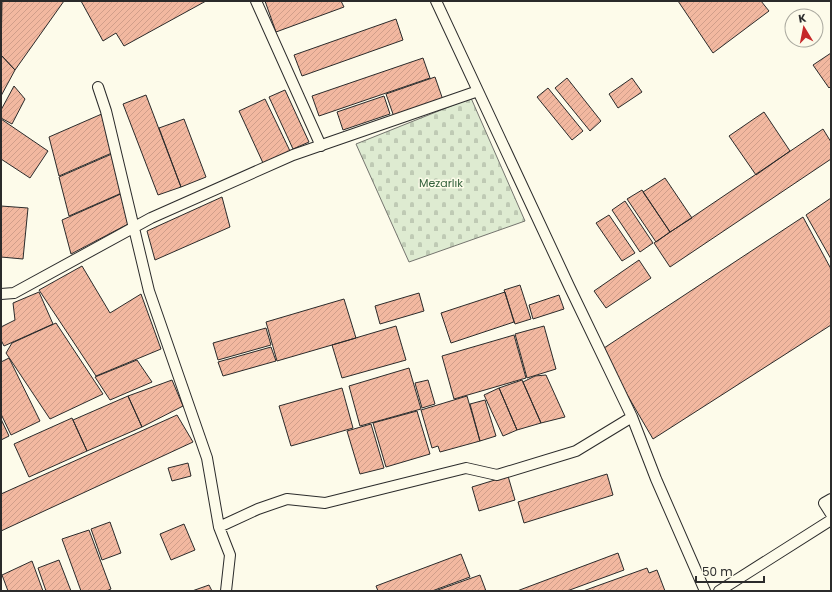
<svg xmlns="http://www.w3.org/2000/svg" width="832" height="592" font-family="Poppins,sans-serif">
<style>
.cemetery{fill:url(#cemetery-stones);stroke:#74746e}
.building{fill:url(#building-hatch);stroke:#2b2b2b}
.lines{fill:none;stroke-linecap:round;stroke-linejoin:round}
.minor-casing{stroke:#2b2b2b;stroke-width:12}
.minor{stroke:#fdfbea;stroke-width:10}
.labels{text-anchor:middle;stroke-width:3;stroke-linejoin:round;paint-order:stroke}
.park-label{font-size:11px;fill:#34623c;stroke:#fdfbea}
</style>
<defs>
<pattern id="cemetery-stones" width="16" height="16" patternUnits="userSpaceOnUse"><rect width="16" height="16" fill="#deebd1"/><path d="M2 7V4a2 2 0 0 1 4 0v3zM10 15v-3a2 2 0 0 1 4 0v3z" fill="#bfcab4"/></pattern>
<pattern id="building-hatch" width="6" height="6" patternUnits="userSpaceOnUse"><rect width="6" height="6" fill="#f2b8a0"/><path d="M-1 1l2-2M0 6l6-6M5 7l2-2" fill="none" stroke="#d09e8a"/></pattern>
</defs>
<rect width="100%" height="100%" fill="#fdfbea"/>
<path class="cemetery" d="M 471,98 L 525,221 L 409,262 L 356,144 Z"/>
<path class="building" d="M 2,1 L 64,1 L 15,70 L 1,55 Z
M 81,1 L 206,1 L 124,46 L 116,33 L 103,41 Z
M 265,1 L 341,1 L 344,7 L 276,32 Z
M 678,1 L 761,1 L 769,11 L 713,53 Z
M 396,19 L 403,40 L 302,76 L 294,55 Z
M 831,53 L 831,86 L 829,88 L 813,65 Z
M 1,55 L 15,70 L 1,96 Z
M 423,58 L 430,78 L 319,116 L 312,96 Z
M 435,77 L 443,100 L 394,117 L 386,94 Z
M 567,78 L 601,121 L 590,131 L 555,88 Z
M 632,78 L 642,92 L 618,108 L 609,94 Z
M 14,86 L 25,99 L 12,124 L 1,118 L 1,110 Z
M 548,88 L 583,131 L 572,140 L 537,97 Z
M 285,90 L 309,142 L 293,149 L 269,97 Z
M 146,95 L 181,187 L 158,195 L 123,104 Z
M 384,96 L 390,114 L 343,130 L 337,112 Z
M 265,99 L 290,151 L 263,163 L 239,111 Z
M 764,112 L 790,151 L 756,175 L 729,136 Z
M 104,113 L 114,152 L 59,176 L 49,137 Z
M 1,119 L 48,151 L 30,178 L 1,159 Z
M 184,119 L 206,177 L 181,187 L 159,128 Z
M 823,129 L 831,142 L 831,159 L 670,267 L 654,243 Z
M 114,153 L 124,192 L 69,216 L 59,177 Z
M 665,178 L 692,218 L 670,232 L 643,192 Z
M 642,190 L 670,232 L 656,242 L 627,199 Z
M 123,193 L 130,223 L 71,254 L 62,220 Z
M 222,197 L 230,227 L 155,260 L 147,231 Z
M 831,198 L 831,259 L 806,215 Z
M 625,201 L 653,243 L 640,252 L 612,210 Z
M 1,206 L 28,208 L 23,259 L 1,257 Z
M 609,215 L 635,253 L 622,261 L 596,223 Z
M 803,217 L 831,269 L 831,325 L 653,439 L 601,350 Z
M 639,260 L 651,278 L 606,308 L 594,291 Z
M 82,266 L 110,313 L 141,294 L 161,349 L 96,376 L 39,290 Z
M 520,285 L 531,319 L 515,324 L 504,290 Z
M 39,292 L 53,324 L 4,346 L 1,340 L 1,327 L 15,320 L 13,303 Z
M 505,292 L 514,322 L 451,343 L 441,313 Z
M 419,293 L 424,311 L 380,324 L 375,306 Z
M 559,295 L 564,309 L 533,319 L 529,305 Z
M 344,299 L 356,338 L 277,361 L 266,322 Z
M 56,323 L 103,394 L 50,419 L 6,353 L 12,343 Z
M 396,326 L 406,360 L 342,378 L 332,345 Z
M 544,326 L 556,369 L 527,378 L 515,334 Z
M 266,328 L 271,345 L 218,360 L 213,343 Z
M 514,335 L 526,378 L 454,399 L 442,356 Z
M 271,347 L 276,361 L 223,376 L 218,362 Z
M 9,358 L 40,421 L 11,435 L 1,414 L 1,362 Z
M 137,360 L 152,382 L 110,400 L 95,377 Z
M 409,368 L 421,409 L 360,426 L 349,386 Z
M 546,375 L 565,417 L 541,423 L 523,382 L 535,376 Z
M 172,380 L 183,406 L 142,427 L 128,396 Z
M 428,380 L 435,404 L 422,408 L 415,383 Z
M 522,380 L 541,423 L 517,430 L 499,388 Z
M 342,388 L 353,428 L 291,446 L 279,406 Z
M 499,388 L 517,430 L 503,436 L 484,395 Z
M 128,396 L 142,427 L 87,451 L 73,420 Z
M 467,396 L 480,441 L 440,452 L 438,446 L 432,448 L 421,410 Z
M 485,400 L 496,436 L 480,441 L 470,404 Z
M 417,411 L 430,454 L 386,467 L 373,423 Z
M 177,415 L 193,442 L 1,531 L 1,494 Z
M 72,418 L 87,451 L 29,477 L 14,444 Z
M 1,419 L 9,436 L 1,440 Z
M 371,424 L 384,468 L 360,474 L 347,431 Z
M 188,463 L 191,476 L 172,481 L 168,468 Z
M 607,474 L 613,495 L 524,523 L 518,502 Z
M 508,476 L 515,500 L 479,511 L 472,487 Z
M 110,522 L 121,553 L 102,560 L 91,529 Z
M 184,524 L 195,550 L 171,560 L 160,534 Z
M 89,530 L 111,589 L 106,591 L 81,591 L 62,539 Z
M 618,553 L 624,570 L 567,591 L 517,591 Z
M 461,554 L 470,577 L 432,591 L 378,591 L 376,586 Z
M 59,560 L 71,591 L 46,591 L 38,568 Z
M 32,561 L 43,591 L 8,591 L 2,575 Z
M 647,568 L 649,573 L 657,570 L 665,591 L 583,591 Z
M 480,575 L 486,591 L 435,591 Z
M 209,585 L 212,591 L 192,591 Z"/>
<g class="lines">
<defs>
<path id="minor" d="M 256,1 L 321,146
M 436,1 L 569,286 L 632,417 L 656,479 L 705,591
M 98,87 L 106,111 L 149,291 L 207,458 L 219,527 L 230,555 L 226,591
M 1,294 L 14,293 L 151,218 L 293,155 L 478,91
M 831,499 L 824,503 L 831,514
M 219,527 L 258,509 L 287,499 L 325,503 L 466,468 L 497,475 L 576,451 L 632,417
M 719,591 L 831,520"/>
</defs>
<use href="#minor" class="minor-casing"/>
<use href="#minor" class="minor"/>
</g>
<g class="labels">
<g class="park-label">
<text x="441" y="187">Mezarlık</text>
</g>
</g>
<rect width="832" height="592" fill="none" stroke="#2b2b2b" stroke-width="4"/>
<g transform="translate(804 28) rotate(350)"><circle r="19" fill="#fdfbea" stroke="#a9a89e"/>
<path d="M0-3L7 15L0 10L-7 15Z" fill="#c62828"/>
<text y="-6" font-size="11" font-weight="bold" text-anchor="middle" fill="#2b2b2b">K</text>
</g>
<path d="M696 576v6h68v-6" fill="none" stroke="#2b2b2b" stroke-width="2"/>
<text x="702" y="576" font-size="12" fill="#2b2b2b" stroke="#fdfbea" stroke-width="3" paint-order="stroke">50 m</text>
</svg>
